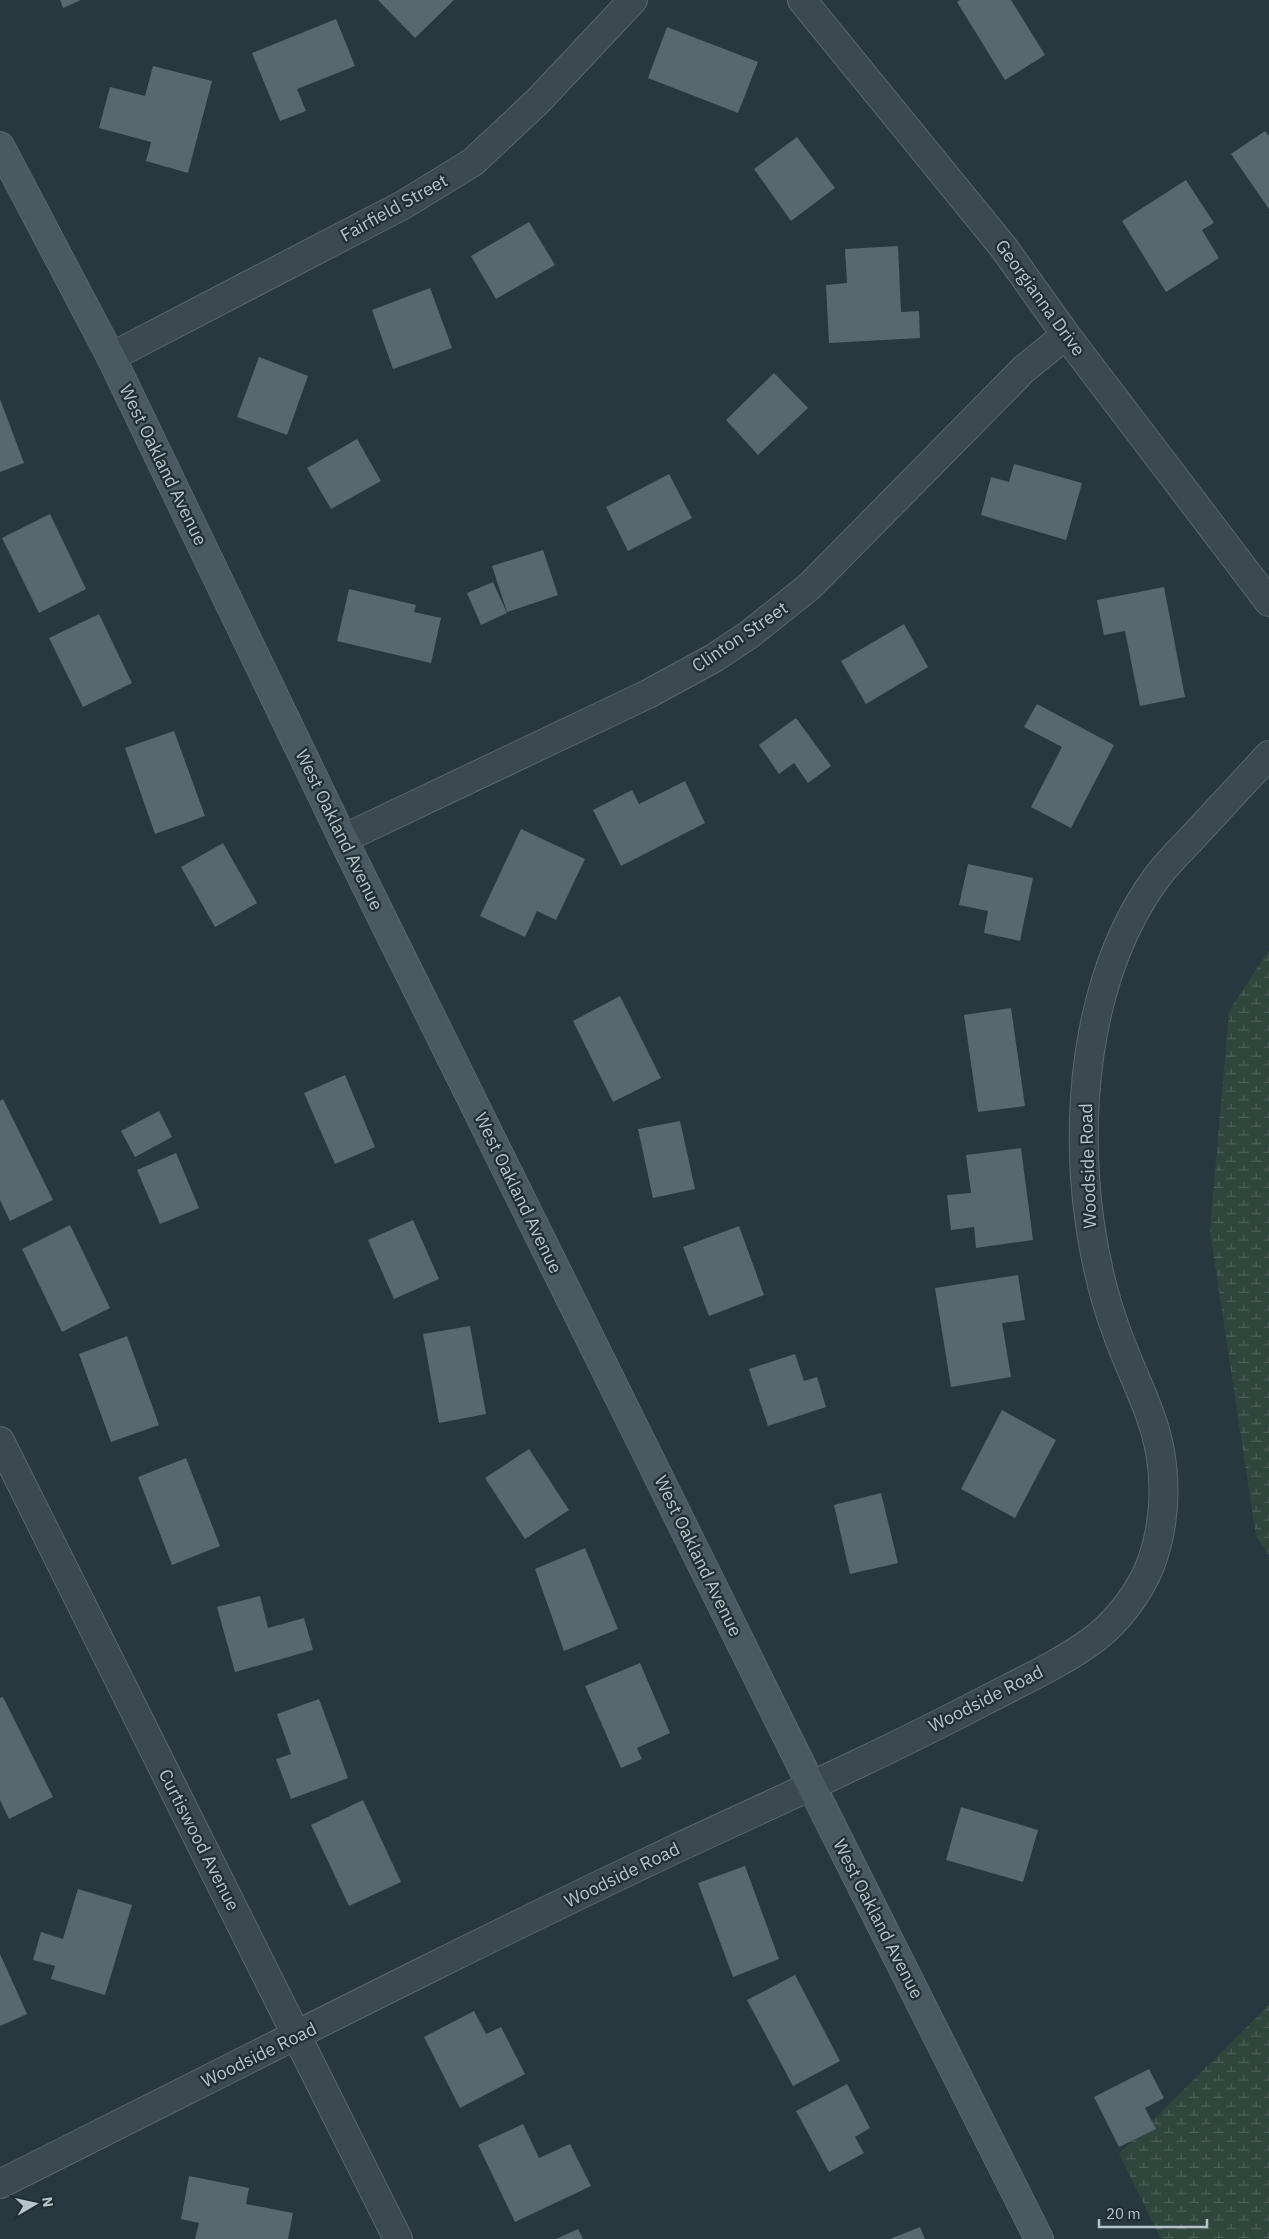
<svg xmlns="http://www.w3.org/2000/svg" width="1269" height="2239" font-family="'IBM Plex Sans',sans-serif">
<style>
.wetland{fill:url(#wetland-marsh)}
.building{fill:#56696e}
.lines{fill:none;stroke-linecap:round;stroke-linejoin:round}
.street-casing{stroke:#59686c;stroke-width:30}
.secondary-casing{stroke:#59686c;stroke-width:30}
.street{stroke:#3b4a4e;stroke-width:28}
.secondary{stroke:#495b60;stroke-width:28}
.labels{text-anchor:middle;stroke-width:4.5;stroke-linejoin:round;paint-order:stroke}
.street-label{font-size:18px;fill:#b7c5c9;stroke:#202f33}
</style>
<defs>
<pattern id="wetland-marsh" width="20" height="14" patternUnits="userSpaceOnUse" patternTransform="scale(1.25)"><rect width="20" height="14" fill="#2f463d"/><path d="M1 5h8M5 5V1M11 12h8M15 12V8" fill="none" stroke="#4b5f58"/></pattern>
</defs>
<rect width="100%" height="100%" fill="#27393e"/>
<path class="wetland" d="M 1269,950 L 1269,1555 L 1256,1536 L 1210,1231 L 1229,1011 Z
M 1269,2005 L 1269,2239 L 1161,2239 L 1119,2154 Z"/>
<path class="building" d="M 60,0 L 81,0 L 63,8 Z
M 378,0 L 454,0 L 415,38 Z
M 960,0 L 1011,0 L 1045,55 L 1005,80 L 957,2 Z
M 336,19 L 355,66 L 297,89 L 306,111 L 280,121 L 252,53 Z
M 667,27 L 758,62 L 738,113 L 648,78 Z
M 153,66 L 212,81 L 188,173 L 146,161 L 151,142 L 99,128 L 110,87 L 145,96 Z
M 1265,131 L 1269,136 L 1269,209 L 1231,154 Z
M 797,137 L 835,188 L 791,221 L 754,169 Z
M 1186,180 L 1214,223 L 1202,230 L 1219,258 L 1166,292 L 1122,221 Z
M 529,222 L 555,265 L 496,299 L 471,256 Z
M 898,246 L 901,312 L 919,311 L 920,338 L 829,343 L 826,285 L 847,283 L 845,249 Z
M 430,288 L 452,348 L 393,369 L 372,310 Z
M 259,357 L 308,376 L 287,435 L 237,417 Z
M 774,373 L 808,408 L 758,455 L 726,420 Z
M 0,399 L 24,463 L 0,472 Z
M 357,439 L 381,481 L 331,509 L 307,468 Z
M 1014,464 L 1082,483 L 1066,540 L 981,515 L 991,477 L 1009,482 Z
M 669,474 L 692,518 L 628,551 L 606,507 Z
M 50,514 L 86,589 L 39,613 L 2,538 Z
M 543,550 L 558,595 L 507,612 L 492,566 Z
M 493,582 L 507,613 L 481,625 L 467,593 Z
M 1164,587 L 1185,697 L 1140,706 L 1125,631 L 1104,635 L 1097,600 Z
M 349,589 L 416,605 L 414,612 L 441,618 L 431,663 L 337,641 Z
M 99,614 L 132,683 L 83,707 L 49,638 Z
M 904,624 L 928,667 L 866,704 L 841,661 Z
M 1037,704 L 1114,745 L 1071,828 L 1031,807 L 1062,747 L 1024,727 Z
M 796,718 L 831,766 L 808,783 L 794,763 L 779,774 L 759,745 Z
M 174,731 L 205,816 L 155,834 L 125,748 Z
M 685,781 L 705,823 L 621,866 L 593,810 L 632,790 L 639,804 Z
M 521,829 L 585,859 L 556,920 L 537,911 L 525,937 L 480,916 Z
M 223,843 L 257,903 L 215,927 L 181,867 Z
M 968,864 L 1033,878 L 1020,941 L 984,933 L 988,911 L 959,905 Z
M 620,996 L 661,1078 L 613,1102 L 573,1021 Z
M 1011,1008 L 1025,1106 L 978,1112 L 964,1015 Z
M 345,1075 L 375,1147 L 335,1164 L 304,1093 Z
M 3,1099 L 53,1200 L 10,1221 L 0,1200 L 0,1101 Z
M 159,1111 L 172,1137 L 135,1157 L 121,1131 Z
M 680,1121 L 695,1189 L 653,1198 L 638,1129 Z
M 1021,1148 L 1033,1240 L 976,1248 L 974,1227 L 951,1230 L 947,1195 L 971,1193 L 966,1155 Z
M 176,1153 L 199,1208 L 160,1224 L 137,1170 Z
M 413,1220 L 439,1279 L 394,1299 L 368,1240 Z
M 70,1225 L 110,1308 L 62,1332 L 22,1249 Z
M 739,1226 L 764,1295 L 709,1316 L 683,1247 Z
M 1018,1275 L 1025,1320 L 1002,1323 L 1011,1377 L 951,1387 L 935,1288 Z
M 470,1326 L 486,1414 L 439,1423 L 423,1334 Z
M 127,1336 L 159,1425 L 111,1442 L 79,1354 Z
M 795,1354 L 804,1381 L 817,1377 L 826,1407 L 768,1426 L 749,1369 Z
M 1002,1410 L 1056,1440 L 1015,1518 L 961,1489 Z
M 529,1449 L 569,1510 L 525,1539 L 485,1478 Z
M 186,1458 L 220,1546 L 172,1565 L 138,1477 Z
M 881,1493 L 898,1563 L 850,1574 L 834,1505 Z
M 585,1548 L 618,1629 L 564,1651 L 535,1569 Z
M 260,1596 L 268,1628 L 304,1618 L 313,1650 L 235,1672 L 217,1607 Z
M 640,1663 L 670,1733 L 637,1748 L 642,1759 L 621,1768 L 585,1686 Z
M 3,1697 L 53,1797 L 9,1819 L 0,1800 L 0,1698 Z
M 319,1699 L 348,1778 L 291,1799 L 276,1759 L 291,1754 L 277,1714 Z
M 363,1800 L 401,1882 L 349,1906 L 311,1825 Z
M 961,1807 L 1038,1830 L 1023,1882 L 946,1860 Z
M 745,1866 L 779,1959 L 733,1977 L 698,1883 Z
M 78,1889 L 132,1905 L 105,1995 L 51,1979 L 55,1966 L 33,1960 L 41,1932 L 63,1939 Z
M 0,1954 L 27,2014 L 0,2026 Z
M 795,1975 L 840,2061 L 793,2086 L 747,2000 Z
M 474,2011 L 486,2034 L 501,2027 L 525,2074 L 460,2108 L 424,2037 Z
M 1149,2069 L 1164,2098 L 1145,2108 L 1156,2129 L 1119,2147 L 1094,2097 Z
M 847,2084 L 870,2128 L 855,2137 L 864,2153 L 829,2172 L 796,2111 Z
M 523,2124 L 539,2158 L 570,2144 L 591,2186 L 515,2222 L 478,2145 Z
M 189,2176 L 249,2188 L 246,2204 L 293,2213 L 288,2239 L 195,2239 L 199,2223 L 181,2219 Z
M 920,2227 L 925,2239 L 890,2239 Z
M 578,2229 L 583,2239 L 556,2239 Z"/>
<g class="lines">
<defs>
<path id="street" d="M 802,0 L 1004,248 L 1066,335 L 1269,602
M 111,357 L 403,205 L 473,162 L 538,101 L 633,0
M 343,839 L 648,694 L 714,658 L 750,634 L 810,586 L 1024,369 L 1066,335
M 0,1441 L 398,2239
M 0,2184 C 224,2072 447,1957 673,1850 C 776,1802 881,1755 982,1702 C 1020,1682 1063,1663 1097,1637 C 1119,1619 1139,1593 1150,1566 C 1168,1519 1168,1463 1150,1415 C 1140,1387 1127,1361 1117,1333 C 1067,1198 1068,997 1157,877 C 1168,862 1182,849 1194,836 C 1219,809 1244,782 1269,755"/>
<path id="secondary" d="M 0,146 L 111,357 L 343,839 L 811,1785 L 1039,2239"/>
</defs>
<use href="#street" class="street-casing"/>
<use href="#secondary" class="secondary-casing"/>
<use href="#street" class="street"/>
<use href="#secondary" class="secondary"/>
</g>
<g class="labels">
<g class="street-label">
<text transform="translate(394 208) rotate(-29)" y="6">Fairfield Street</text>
<text transform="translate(1040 298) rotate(54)" y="6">Georgianna Drive</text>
<text transform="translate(163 465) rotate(64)" y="6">West Oakland Avenue</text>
<text transform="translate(740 637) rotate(-34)" y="6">Clinton Street</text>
<text transform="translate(339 830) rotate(64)" y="6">West Oakland Avenue</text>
<text transform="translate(1088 1166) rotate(-92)" y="6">Woodside Road</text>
<text transform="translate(518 1193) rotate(64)" y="6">West Oakland Avenue</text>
<text transform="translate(698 1556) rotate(64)" y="6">West Oakland Avenue</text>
<text transform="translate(986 1699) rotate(-27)" y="6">Woodside Road</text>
<text transform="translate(199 1840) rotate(63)" y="6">Curtiswood Avenue</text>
<text transform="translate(622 1875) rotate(-26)" y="6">Woodside Road</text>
<text transform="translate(878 1919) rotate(63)" y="6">West Oakland Avenue</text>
<text transform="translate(259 2055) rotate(-26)" y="6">Woodside Road</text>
</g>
</g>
<g transform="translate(35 2204) rotate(81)" stroke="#202f33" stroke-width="4" paint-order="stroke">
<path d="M0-4L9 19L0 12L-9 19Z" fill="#b7c5c9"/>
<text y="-8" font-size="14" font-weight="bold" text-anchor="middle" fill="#b7c5c9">N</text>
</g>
<path d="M1099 2219v8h108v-8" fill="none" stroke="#b7c5c9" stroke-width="2.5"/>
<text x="1106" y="2219" font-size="15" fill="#b7c5c9" stroke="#202f33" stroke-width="4" paint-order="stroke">20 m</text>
</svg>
